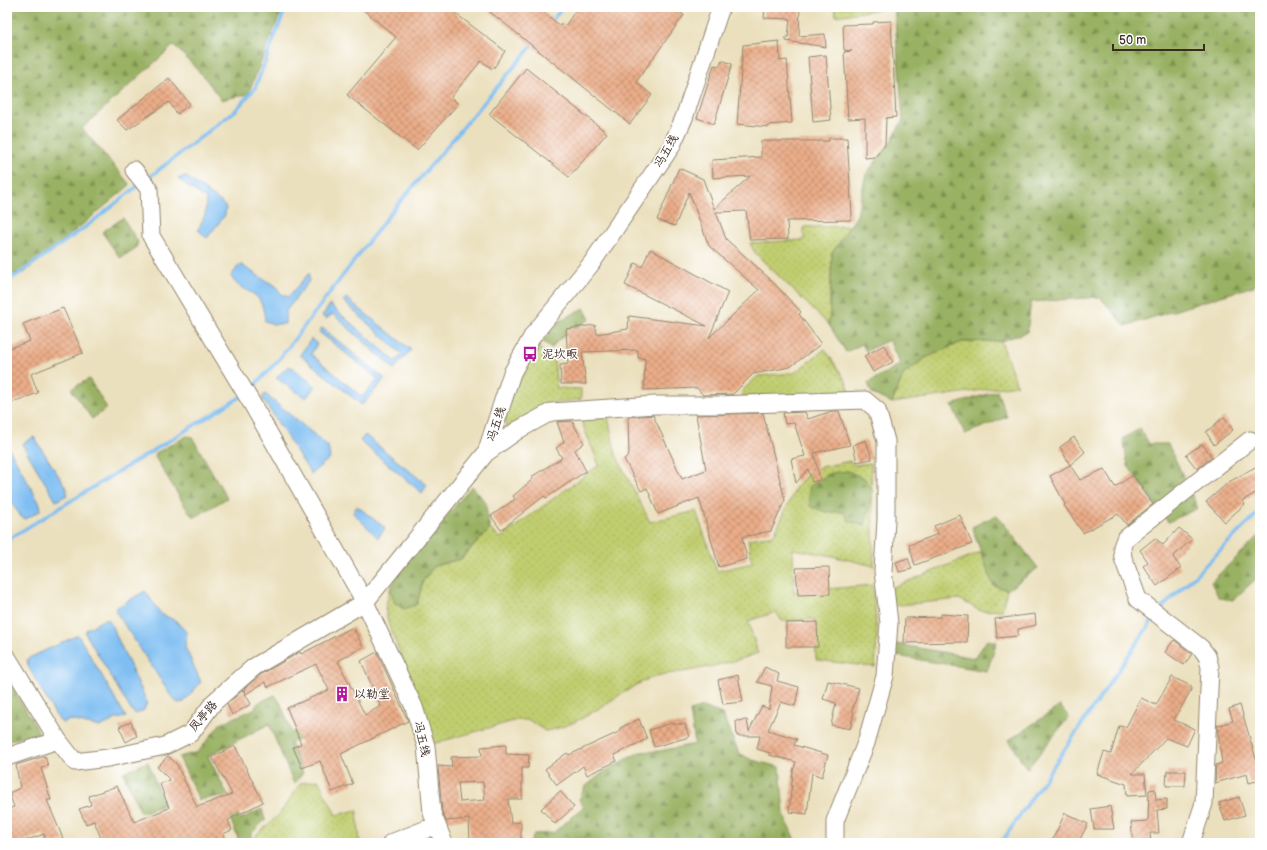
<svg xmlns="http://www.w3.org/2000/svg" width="1267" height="850" font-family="'Balsamiq Sans','LXGW WenKai TC',sans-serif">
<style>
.grass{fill:url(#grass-dots);stroke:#7e7c46}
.forest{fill:url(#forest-firs);stroke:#6a6e40}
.water{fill:#7ebef2;stroke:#5c7488}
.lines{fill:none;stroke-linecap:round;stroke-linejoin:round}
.stream{stroke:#7ebef2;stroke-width:3.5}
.building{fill:url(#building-cross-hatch);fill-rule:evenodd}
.minor-casing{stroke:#93856e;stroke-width:19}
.minor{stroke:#fff;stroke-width:17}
.labels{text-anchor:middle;stroke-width:3;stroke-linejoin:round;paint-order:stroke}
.street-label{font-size:12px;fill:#3b2a1e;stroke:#fff}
.poi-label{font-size:12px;fill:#3b2a1e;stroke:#fff;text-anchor:start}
</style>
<defs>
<pattern id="grass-dots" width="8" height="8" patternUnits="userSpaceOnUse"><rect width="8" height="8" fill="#c0ce6f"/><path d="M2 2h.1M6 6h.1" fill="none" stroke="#a6b160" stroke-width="1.8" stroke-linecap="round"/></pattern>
<pattern id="forest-firs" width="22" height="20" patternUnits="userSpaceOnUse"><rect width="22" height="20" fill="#98b162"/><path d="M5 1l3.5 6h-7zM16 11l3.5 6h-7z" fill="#7d9050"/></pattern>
<pattern id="building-cross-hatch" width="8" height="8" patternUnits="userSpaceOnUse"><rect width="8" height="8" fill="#ebad89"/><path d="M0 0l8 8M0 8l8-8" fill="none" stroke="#c08d6f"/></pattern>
</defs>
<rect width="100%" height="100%" fill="#fff"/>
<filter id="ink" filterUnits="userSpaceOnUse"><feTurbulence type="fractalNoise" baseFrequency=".025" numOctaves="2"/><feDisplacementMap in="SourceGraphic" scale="8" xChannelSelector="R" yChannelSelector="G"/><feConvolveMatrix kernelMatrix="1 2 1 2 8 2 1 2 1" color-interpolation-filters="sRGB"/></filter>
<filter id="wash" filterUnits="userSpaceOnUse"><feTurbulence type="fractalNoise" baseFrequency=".012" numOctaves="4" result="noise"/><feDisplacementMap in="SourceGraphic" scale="16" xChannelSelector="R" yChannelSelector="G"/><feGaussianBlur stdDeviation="0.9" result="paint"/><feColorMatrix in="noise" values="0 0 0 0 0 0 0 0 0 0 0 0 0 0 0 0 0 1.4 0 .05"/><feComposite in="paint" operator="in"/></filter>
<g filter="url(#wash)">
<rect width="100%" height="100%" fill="#ebe0bd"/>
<path class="grass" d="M 835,7 L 894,7 L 836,16 Z
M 851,226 L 832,253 L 829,325 L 755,253 L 750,243 L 804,240 L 804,227 Z
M 1001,341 L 1017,385 L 892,403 L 903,375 L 925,358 L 962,342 Z
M 539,348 L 554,361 L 557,388 L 581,389 L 581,399 L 549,404 L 506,428 C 501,408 528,365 539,348 Z
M 825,349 L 846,381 L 850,392 L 743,397 L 742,391 L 758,376 L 794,373 Z
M 608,417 L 616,455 L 650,522 L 696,511 L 717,571 L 752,563 L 748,539 L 774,535 L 796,487 L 812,469 L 850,461 L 854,465 L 871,463 L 874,566 L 832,556 L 793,549 L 794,592 L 873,585 L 877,636 L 875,667 L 816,660 L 815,619 L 782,621 L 776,612 L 748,621 L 758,653 C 737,661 716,666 693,670 C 680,673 664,673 651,678 C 615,693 584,726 545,731 L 529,720 L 517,720 L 432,744 L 429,724 L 389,626 L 385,609 L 390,589 L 395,603 L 404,609 L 417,604 L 423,581 L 434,566 L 461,559 L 490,529 L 500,538 L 599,465 L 580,418 Z
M 981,552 L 993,585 L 1007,590 L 1002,610 L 981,611 L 959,599 L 891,606 L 891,588 Z
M 318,780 L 336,815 L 357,810 L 360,843 L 257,843 L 256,835 L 278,816 L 301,783 Z"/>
<path class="forest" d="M 7,7 L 283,7 L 248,94 L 221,100 L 205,78 L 174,45 L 82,128 L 130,185 L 24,273 L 7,275 Z
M 894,7 L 1260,7 L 1260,284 L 1125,326 L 1100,297 L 1031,302 L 1027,332 L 1001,341 L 962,342 L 925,358 L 903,375 L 892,403 L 872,394 L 868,383 L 900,364 L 889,340 L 866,351 L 862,344 L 846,352 L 829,325 L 832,253 L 857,215 L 866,174 L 890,143 L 903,120 Z
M 123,218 L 138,242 L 136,248 L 120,258 L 102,232 Z
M 584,308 L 590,319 L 558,340 L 552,348 L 542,341 L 561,320 Z
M 89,379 L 107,408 L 92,419 L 71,389 Z
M 997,391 L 1007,417 L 965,434 L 952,405 Z
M 1140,428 L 1149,444 L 1168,444 L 1198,508 L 1168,522 L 1128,466 L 1123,439 Z
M 187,436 L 192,437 L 227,498 L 195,517 L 190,514 L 155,457 L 156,453 Z
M 848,471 L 865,479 L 873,491 L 865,526 L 849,521 L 844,512 L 825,512 L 810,506 L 809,487 L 830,473 Z
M 472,486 L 486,503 L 487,516 L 490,529 L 460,559 L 434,566 L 423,581 L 417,604 L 404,609 L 395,603 L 390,589 L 402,568 Z
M 997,515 L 1038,568 L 1007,590 L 993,585 L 972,527 Z
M 1260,535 L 1260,575 L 1233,600 L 1219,598 L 1211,582 Z
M 987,640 L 997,642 L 987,671 L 891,655 L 891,643 L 975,658 Z
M 11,684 L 39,733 L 7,741 L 7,686 Z
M 275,695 L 281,704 L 292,733 L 323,722 L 325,730 L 290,743 L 303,773 L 294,784 L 269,724 L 208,756 L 240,819 L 262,809 L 265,820 L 251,834 L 251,843 L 240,843 L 221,796 L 199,800 L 179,757 L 198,752 L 220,724 L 254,709 L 258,703 Z
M 1060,706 L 1069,717 L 1027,769 L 1009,740 Z
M 703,707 L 722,714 L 739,753 L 752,760 L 780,767 L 784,814 L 796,843 L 530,843 L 534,834 L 553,833 L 584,807 L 579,800 L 585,787 L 605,771 L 640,752 L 660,751 L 695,744 L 690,711 Z
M 148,762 L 164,805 L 141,813 L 123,772 Z"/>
<path class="water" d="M 185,176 L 221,202 L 226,208 L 225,215 L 207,238 L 198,230 L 205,215 L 206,199 L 178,179 Z
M 240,264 L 263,279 L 276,286 L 280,293 L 288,297 L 309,273 L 309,281 L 286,311 L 285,324 L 273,324 L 265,321 C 262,283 242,298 231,276 Z
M 346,298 L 411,350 L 394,369 L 333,314 L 326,319 L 322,316 L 330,305 L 395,361 L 403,355 L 343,301 Z
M 322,328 L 385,379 L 362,405 L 300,355 L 311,339 L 317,344 L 311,354 L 362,397 L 378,379 L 319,332 Z
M 287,367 L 292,367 L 315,386 L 306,398 L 276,378 Z
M 265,394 L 328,446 L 330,458 L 311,474 L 262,398 Z
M 365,435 L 427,485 L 422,493 L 360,441 Z
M 34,437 L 67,489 L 67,495 L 56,501 L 22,444 Z
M 7,445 L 40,504 L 41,510 L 26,519 L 21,517 L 7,495 Z
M 357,506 L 385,528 L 378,538 L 353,513 Z
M 145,591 L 161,614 L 176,621 L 187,633 L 185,647 L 201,682 L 184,702 L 178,703 L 173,699 L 116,612 L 116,608 Z
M 105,619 L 109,620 L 147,702 L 144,710 L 136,714 L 131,710 L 85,633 L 87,629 Z
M 78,635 L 126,717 L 116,719 L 100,727 L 71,720 L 62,723 L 56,716 L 28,666 L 27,659 Z"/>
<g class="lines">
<path class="stream" d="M 550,23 L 563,7
M 147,179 L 236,110 L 255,88 L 286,7
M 7,282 L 87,226 L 140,184
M 250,390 L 277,362 L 389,215 L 535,42
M 7,540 L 242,396
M 1160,610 L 1260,511
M 1001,843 L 1154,618"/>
</g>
<g id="blocks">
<path class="building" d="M 360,7 L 447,7 L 505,51 L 493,69 L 481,61 L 451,97 L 458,104 L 417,150 L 347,95 L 396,37 Z
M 484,7 L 538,7 L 560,26 L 561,23 L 565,26 L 578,7 L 671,7 L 684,15 L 636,82 L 652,95 L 630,124 Z
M 765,7 L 800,7 L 799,36 L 825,34 L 826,47 L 786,41 L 786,37 L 788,37 L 790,19 L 764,18 Z
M 891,21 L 896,117 L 886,118 L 885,145 L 875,157 L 865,158 L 865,118 L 848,119 L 844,52 L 852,51 L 844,50 L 843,25 L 873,24 L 873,22 Z
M 779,41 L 780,61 L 787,60 L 792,123 L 769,125 L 769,127 L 737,124 L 743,45 Z
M 826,55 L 831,120 L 813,122 L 808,57 Z
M 722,60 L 732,64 L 714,124 L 697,118 L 714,65 L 719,66 Z
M 526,68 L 607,133 L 569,177 L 489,114 Z
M 169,78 L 190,104 L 177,114 L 169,102 L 127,130 L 117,120 Z
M 829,138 L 847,138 L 852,215 L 850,220 L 787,221 L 788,239 L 750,240 L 746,211 L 716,212 L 726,239 L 770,279 L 801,312 L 799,314 L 821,344 L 790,367 L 753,374 L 733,394 L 703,395 L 697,388 L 644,390 L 645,359 L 638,358 L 638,350 L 582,352 L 586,384 L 561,384 L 560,365 L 568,364 L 566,329 L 595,325 L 597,334 L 628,329 L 629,316 L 707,326 L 625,285 L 635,263 L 642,267 L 650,249 L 728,292 L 709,338 L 759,290 L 709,246 L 689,192 L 675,226 L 657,220 L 679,168 L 703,179 L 714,209 L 750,176 L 713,178 L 712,160 L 761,157 L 761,141 L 829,141 Z
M 63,308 L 83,353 L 31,374 L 38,393 L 7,404 L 7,349 L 30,341 L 23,324 Z
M 884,345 L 893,362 L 873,372 L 864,356 Z
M 832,411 L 839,411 L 850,445 L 814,453 L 820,480 L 812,482 L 808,469 L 796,483 L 791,459 L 805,456 L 794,423 L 785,424 L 783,413 L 805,412 L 808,419 Z
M 763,413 L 785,500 L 771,531 L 742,537 L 747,559 L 719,567 L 699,498 L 658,514 L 647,488 L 641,491 L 624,459 L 629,455 L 628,417 L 653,415 L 682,479 L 706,470 L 696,415 Z
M 1224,417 L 1233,430 L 1214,445 L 1206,432 Z
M 572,421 L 584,443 L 575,450 L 586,471 L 546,498 L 544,496 L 501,530 L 491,516 L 515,499 L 513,496 L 533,479 L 531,477 L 562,458 L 556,448 L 564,442 L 557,422 Z
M 1074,437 L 1085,452 L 1070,465 L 1060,447 Z
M 866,440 L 872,459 L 857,462 L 853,445 Z
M 1202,444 L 1212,457 L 1197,469 L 1186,455 Z
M 1070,465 L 1080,480 L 1104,469 L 1115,487 L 1133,475 L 1143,488 L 1141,489 L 1153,504 L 1127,525 L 1118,514 L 1083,533 L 1064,505 L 1065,504 L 1050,476 Z
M 1257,466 L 1260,472 L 1260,490 L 1242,501 L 1245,504 L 1225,522 L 1206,502 L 1229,482 Z
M 960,515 L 972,544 L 915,565 L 909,545 L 938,534 L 934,526 Z
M 1179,528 L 1192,539 L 1173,557 L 1181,568 L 1157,586 L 1143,566 L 1148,562 L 1140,550 L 1155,538 L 1163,545 Z
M 908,558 L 912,569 L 899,572 L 896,562 Z
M 829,567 L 830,594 L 798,595 L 796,568 Z
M 941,614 L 968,616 L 967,642 L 904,643 L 905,618 L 941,617 Z
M 1035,614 L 1036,625 L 1018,629 L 1018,636 L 997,638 L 995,619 Z
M 817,622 L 818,647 L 786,647 L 786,623 Z
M 353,627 L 363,647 L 338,661 L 365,715 L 381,706 L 361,661 L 377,652 L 408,721 L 341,754 L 353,784 L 332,792 L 320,761 L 302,768 L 293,747 L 301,744 L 287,708 L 329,690 L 316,664 L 268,687 L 265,682 L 246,694 L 244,689 L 260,675 L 300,652 L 301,654 Z
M 1174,640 L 1192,654 L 1184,665 L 1165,652 Z
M 765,667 L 779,674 L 777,681 L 799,687 L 795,706 L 781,702 L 768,730 L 797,739 L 794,745 L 828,755 L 822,777 L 812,773 L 807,814 L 789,812 L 793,771 L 796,762 L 769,755 L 770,753 L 757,749 L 760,736 L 737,736 L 736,721 L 747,720 L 749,731 L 762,706 L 769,709 L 772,686 L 757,682 Z
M 738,675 L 743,702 L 723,704 L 718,680 Z
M 1172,677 L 1191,686 L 1191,690 L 1174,720 L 1195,729 L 1187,746 L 1166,738 L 1132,774 L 1145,774 L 1147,795 L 1127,796 L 1126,784 L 1097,774 L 1104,752 L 1111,754 L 1119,726 L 1126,727 L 1141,698 L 1156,705 Z
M 828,681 L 859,688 L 852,711 L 854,712 L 850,729 L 831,725 L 836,703 L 823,699 Z
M 243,690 L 251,704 L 232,715 L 227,704 Z
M 1240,705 L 1260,772 L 1260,780 L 1249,783 L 1247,774 L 1215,783 L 1216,765 L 1222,763 L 1217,726 L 1233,721 L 1229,709 Z
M 639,719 L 647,739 L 614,755 L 617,761 L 587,775 L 583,766 L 557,785 L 545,769 L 567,753 L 569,755 L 621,731 L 620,728 Z
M 131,722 L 137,736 L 126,742 L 119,727 Z
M 672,723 L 672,724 L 685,724 L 689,737 L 654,747 L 649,730 Z
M 506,745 L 506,754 L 529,755 L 528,768 L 522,768 L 522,799 L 508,799 L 511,823 L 521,822 L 521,843 L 470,843 L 469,819 L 446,821 L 442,811 L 438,766 L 452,767 L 451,757 L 482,756 L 481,747 ZM 483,782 L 485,800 L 460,802 L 458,783 Z
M 235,746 L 263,802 L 228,820 L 232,830 L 223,834 L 227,843 L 103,843 L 94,821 L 86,824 L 79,809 L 91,805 L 89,796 L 117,786 L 134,822 L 169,808 L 160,784 L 170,780 L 157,767 L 168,756 L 176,763 L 197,807 L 232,794 L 212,757 Z
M 45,756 L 48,766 L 41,768 L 51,800 L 47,800 L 64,841 L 46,843 L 44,834 L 19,843 L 7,843 L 7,809 L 14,807 L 9,793 L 20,788 L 16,765 Z
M 1167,771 L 1186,771 L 1185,786 L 1166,786 Z
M 1155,789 L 1156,800 L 1167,799 L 1167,809 L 1157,810 L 1159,833 L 1150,833 L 1151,843 L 1133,843 L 1131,822 L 1148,821 L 1149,790 Z
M 560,791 L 574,807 L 555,824 L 541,809 Z
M 1239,797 L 1245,815 L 1225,821 L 1219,803 Z
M 1110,806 L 1114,829 L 1094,829 L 1091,809 Z
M 1065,813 L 1088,824 L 1078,843 L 1051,843 Z"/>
</g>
</g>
<g filter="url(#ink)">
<use href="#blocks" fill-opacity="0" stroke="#93856e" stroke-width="1"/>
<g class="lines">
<defs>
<path id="minor" d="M 134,170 L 149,189 L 151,236 L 251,402 L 365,602 L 414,707 L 426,746 L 432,813 L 444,843
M 486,453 L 518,430 L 551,412 L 655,405 L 717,405 L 865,400 L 877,410 L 886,441 L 886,520 L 883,571 L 889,623 L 885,676 L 866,743 L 835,821 L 835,843
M 7,657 L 58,740 L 75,762 L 108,758 L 165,746 L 191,733 L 214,702 L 254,667 L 365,602 L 486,453 L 512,373 L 533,335 L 591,264 L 671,147 L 684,118 L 721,7
M 7,757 L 58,740
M 391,843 L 437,825
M 1191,843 L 1204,803 L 1210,667 L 1207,656 L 1201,648 L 1138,599 L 1123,558 L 1122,547 L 1125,539 L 1250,440"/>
</defs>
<use href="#minor" class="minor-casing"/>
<use href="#minor" class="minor"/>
</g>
</g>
<defs>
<symbol id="bus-bare" viewBox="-9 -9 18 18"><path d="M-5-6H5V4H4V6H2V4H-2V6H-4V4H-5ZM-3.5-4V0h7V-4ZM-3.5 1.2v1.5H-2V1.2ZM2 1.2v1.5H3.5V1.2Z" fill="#b5179e" stroke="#fff" stroke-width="2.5" paint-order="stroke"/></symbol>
<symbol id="building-bare" viewBox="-9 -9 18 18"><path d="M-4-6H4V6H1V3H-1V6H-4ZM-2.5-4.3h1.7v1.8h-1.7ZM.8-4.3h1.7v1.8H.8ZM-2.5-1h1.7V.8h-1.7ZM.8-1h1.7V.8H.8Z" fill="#b5179e" stroke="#fff" stroke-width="2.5" paint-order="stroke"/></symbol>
</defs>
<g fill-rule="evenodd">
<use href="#bus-bare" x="519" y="343" width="22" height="22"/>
<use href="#building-bare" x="331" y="683" width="22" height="22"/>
</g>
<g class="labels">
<g class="street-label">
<text transform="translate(666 151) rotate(-60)" y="4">冯五线</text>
<text transform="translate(496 424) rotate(-72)" y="4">冯五线</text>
<text transform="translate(203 716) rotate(-50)" y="4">凤亭路</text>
<text transform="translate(422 739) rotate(77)" y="4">冯五线</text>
</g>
<g class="poi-label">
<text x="542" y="358">泥坎畈</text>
<text x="354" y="698">以勒堂</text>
</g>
</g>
<rect width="1267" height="850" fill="none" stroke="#fff" stroke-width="24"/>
<path d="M1113 44v6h91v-6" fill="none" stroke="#3b2a1e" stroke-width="2"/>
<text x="1119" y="44" font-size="12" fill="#3b2a1e" stroke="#ffffff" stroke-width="3" paint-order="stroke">50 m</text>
</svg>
